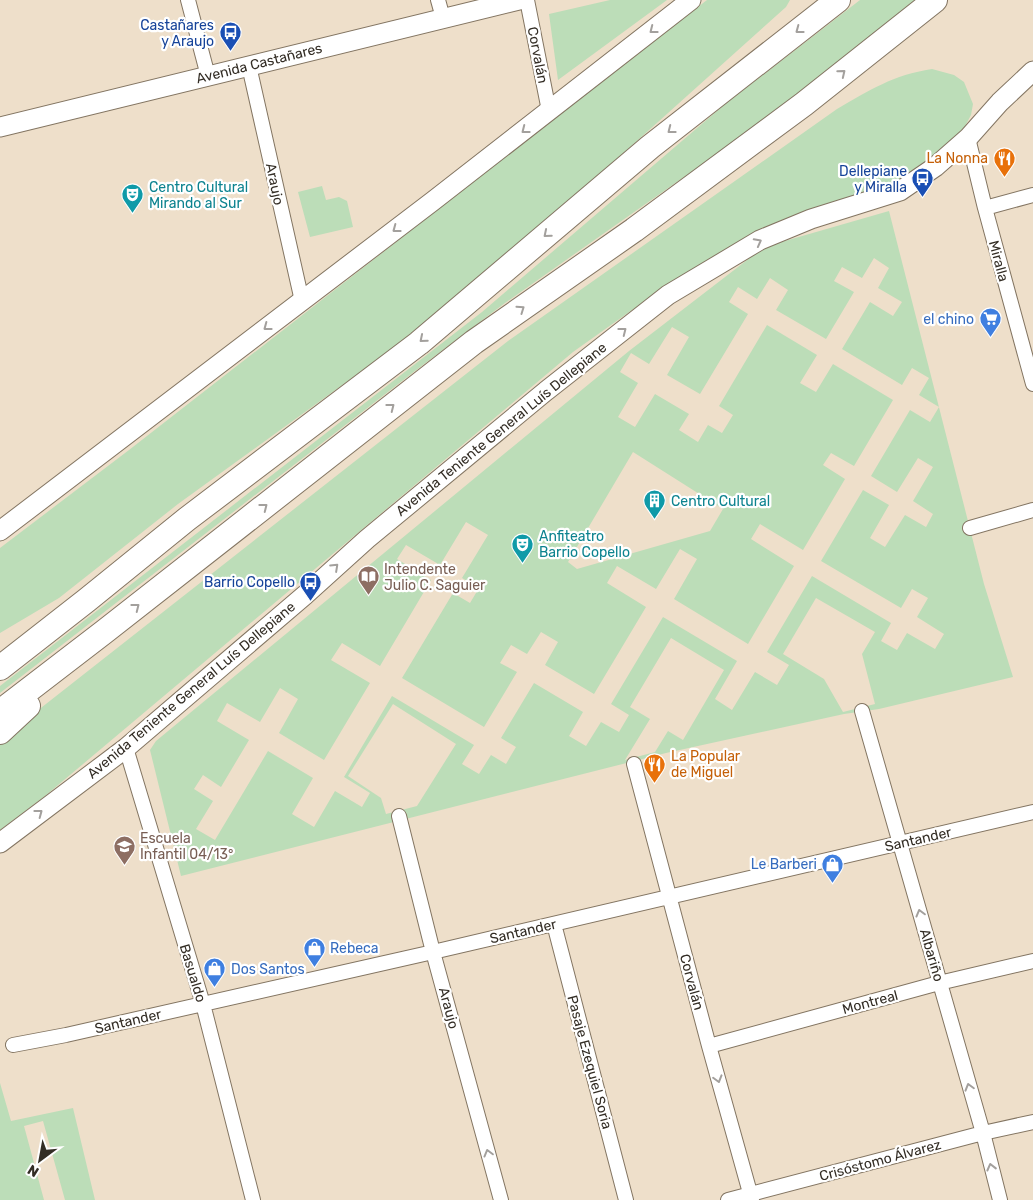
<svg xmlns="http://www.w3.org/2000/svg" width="1033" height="1200" font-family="Rubik,sans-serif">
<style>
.green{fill:#bcddb8;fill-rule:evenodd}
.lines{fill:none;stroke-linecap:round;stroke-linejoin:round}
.street-casing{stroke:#837562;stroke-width:16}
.secondary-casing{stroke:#837562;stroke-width:21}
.highway-casing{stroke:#837562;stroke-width:26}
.street{stroke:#fff;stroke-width:14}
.secondary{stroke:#fff;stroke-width:19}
.highway{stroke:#fff;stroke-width:24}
.oneway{stroke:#a3a09d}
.labels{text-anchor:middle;stroke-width:4.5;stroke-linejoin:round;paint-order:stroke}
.transit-label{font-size:14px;fill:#164399;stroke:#fff;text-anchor:end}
.street-label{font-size:14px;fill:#332d25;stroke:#fff}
.food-label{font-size:14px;fill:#c56008;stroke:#fff;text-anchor:end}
.culture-label{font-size:14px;fill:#0d838f;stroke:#fff;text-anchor:start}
.shop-label{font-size:14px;fill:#366cbe;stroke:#fff;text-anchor:end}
.education-label{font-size:14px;fill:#785e54;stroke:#fff;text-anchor:start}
</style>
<rect width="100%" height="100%" fill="#eedfca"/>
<path class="green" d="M 610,0 L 667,0 L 558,80 L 549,14 Z
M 707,0 L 790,0 L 786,7 L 461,299 L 178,504 L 59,598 L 0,633 L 0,548 L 129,450 Z
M 860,0 L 919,0 L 847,57 L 718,153 L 505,303 L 415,371 L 0,693 L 0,686 L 482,312 L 724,105 Z
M 932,69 L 954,75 L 964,82 L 973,104 L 971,115 L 963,130 L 941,150 L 911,173 L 877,193 L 722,257 L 632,310 L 573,352 L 45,796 L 0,830 L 0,742 L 9,733 L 508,341 L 837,109 C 870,90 893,75 932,69 Z
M 322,186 L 326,200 L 339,197 L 347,201 L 353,227 L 310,237 L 298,192 Z
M 889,211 L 984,584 L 1013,677 L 879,709 L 844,714 L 666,753 L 181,876 L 150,750 L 156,741 L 629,351 L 764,247 ZM 874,258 L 889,268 L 878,288 L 902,302 L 893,316 L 870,302 L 842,349 L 902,385 L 912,368 L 929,378 L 919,395 L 939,407 L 930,422 L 910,410 L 871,476 L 897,492 L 918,458 L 933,467 L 913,501 L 933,514 L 926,527 L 905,515 L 885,547 L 870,538 L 889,505 L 863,490 L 821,561 L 901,608 L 912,589 L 928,598 L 917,617 L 944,634 L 935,649 L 907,633 L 897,650 L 881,641 L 891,623 L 812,576 L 767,652 L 789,665 L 777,685 L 755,672 L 732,710 L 715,699 L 737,661 L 663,617 L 611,704 L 629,715 L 619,732 L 601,722 L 586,746 L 569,736 L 583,712 L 534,683 L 501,738 L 516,747 L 506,764 L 491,755 L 479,774 L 462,764 L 474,745 L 392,696 L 344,777 L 370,793 L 362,807 L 335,791 L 314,827 L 292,814 L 313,778 L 268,751 L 215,840 L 196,829 L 213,801 L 194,789 L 203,775 L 221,787 L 249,740 L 217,721 L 227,703 L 260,722 L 280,688 L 298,699 L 279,733 L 324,760 L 370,683 L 331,660 L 342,643 L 380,666 L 431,580 L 397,559 L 406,545 L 440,565 L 466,522 L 488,535 L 462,578 L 479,588 L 470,603 L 453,593 L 402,678 L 484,727 L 517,672 L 500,663 L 511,645 L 527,654 L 541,632 L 558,642 L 545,665 L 594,694 L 646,607 L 607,583 L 617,566 L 656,589 L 680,549 L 697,559 L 674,599 L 748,644 L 794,566 L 751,539 L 760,524 L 803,550 L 845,479 L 823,465 L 831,453 L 854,466 L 893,400 L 833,364 L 816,392 L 800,383 L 817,355 L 767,325 L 719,406 L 733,415 L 722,433 L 708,425 L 698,442 L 679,430 L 689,414 L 655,394 L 635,427 L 618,417 L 638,383 L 620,372 L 631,353 L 649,364 L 672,327 L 689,337 L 667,375 L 700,394 L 748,314 L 729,302 L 738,287 L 757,299 L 770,278 L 788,290 L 776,310 L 826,339 L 854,292 L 834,281 L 842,267 L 862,278 ZM 633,452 L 723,509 L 710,531 L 577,569 L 568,562 ZM 816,598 L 875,632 L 862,654 L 875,704 L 843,712 L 824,679 L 783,654 ZM 671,638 L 724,670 L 683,740 L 668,731 L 655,752 L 625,760 L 650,719 L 630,707 ZM 393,704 L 456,744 L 417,806 L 386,814 L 381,798 L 348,776 Z
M 0,1083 L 11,1121 L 73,1108 L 95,1200 L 65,1200 L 43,1121 L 24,1126 L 44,1200 L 0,1200 Z"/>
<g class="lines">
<defs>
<path id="street" d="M 188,0 L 208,76
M 438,0 L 443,18
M 527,0 L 549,111
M 249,66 L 302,301
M 968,138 L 985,208 L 1033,384
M 985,208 L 1033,195
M 970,528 L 1033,510
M 862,711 L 983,1133 L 1000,1200
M 126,748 L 203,1004 L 253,1200
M 634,764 L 709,1046 L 752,1200
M 399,816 L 433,952 L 501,1200
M 554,924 L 626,1200
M 13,1045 L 66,1035 L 433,952 L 1033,812
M 709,1046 L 939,983 L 1033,961
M 728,1200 L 983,1133 L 1033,1122"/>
<path id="secondary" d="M 0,127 L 519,0
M 0,531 L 433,201 L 691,0
M 0,843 L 126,748 L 305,595 L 367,539 L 546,391 L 668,295 L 760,240 L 811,219 L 900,191 L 935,167 L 968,138 L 1000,102 L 1033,71"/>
<path id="highway" d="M 0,668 L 87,600 L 187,519 L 419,343 L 650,147 L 838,0
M 0,712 L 104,632 L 474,342 L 634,230 L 804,104 L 935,0
M 0,732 L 28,706"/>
</defs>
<use href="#street" class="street-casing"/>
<use href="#secondary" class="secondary-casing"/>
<use href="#highway" class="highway-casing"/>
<use href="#street" class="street"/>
<use href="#secondary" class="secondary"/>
<use href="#highway" class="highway"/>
</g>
<defs><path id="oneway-chevron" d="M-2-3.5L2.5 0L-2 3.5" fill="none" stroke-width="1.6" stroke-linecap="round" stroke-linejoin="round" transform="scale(1.25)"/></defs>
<g class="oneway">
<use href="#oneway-chevron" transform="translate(653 30) rotate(142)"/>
<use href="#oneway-chevron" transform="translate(799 30) rotate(143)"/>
<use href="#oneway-chevron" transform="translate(842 73) rotate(-39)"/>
<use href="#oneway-chevron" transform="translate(525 130) rotate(142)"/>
<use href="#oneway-chevron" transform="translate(671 130) rotate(142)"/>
<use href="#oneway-chevron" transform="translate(396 229) rotate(143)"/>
<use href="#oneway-chevron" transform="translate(547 234) rotate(140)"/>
<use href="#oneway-chevron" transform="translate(758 242) rotate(-28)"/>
<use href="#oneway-chevron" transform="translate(521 309) rotate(-35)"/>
<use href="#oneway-chevron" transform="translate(267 327) rotate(143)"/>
<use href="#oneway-chevron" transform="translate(623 331) rotate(-38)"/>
<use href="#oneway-chevron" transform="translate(423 339) rotate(140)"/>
<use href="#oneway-chevron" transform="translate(391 407) rotate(-38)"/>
<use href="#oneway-chevron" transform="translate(264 507) rotate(-38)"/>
<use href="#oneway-chevron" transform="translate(335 567) rotate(-43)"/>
<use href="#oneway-chevron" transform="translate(136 607) rotate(-38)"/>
<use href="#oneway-chevron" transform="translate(39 813) rotate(-37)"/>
<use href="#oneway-chevron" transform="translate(920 913) rotate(-105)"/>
<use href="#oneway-chevron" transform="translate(718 1079) rotate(74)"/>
<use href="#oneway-chevron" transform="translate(969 1087) rotate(-106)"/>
<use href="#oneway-chevron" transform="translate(488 1153) rotate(-105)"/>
<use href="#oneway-chevron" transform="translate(991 1167) rotate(-104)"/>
</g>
<defs>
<symbol id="bus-pin" viewBox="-11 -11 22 30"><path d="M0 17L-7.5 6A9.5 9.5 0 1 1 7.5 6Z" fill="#1a4fb4" stroke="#fff"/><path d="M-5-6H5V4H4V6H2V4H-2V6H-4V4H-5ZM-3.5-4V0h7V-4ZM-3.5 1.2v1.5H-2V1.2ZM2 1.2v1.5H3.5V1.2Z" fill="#fff"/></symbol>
<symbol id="restaurant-pin" viewBox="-11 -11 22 30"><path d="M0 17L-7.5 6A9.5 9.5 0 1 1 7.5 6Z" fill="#e8710a" stroke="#fff"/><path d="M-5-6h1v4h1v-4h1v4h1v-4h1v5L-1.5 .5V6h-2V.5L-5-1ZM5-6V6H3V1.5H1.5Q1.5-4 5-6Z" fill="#fff"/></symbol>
<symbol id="theatre-pin" viewBox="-11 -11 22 30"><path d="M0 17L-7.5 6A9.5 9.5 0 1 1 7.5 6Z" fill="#0f9aa8" stroke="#fff"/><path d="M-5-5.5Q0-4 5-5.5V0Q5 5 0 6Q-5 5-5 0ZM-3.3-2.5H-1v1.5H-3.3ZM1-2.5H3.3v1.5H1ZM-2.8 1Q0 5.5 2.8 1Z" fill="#fff"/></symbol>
<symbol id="supermarket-pin" viewBox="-11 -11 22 30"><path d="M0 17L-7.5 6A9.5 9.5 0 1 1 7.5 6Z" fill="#3f7fe0" stroke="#fff"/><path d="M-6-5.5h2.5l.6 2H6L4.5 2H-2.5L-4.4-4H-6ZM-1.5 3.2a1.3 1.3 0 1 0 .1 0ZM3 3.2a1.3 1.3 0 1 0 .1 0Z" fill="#fff"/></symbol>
<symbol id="building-pin" viewBox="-11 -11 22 30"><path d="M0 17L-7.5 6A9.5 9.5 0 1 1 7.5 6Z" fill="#0f9aa8" stroke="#fff"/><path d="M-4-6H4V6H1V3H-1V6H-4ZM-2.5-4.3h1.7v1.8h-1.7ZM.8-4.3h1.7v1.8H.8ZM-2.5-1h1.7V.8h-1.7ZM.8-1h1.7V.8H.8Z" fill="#fff"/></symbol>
<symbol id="library-pin" viewBox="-11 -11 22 30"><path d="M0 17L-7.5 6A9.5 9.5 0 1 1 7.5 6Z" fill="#8d6e63" stroke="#fff"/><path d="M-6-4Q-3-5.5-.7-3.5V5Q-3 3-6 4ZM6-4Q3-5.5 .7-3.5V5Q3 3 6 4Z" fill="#fff"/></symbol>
<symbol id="school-pin" viewBox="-11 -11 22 30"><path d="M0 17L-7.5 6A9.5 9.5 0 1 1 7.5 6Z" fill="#8d6e63" stroke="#fff"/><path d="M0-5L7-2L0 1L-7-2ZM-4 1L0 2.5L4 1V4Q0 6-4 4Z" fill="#fff"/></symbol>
<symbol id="shop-pin" viewBox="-11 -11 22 30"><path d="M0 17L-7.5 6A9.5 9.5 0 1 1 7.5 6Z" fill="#3f7fe0" stroke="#fff"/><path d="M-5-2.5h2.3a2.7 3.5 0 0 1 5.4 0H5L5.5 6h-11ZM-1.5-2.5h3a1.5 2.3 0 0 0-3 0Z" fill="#fff"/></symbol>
</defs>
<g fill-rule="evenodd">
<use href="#bus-pin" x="218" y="20" width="25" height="34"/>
<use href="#restaurant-pin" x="992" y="146" width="25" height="34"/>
<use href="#bus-pin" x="910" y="166" width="25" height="34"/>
<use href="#theatre-pin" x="120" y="182" width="25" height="34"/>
<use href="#supermarket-pin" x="978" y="306" width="25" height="34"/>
<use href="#building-pin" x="642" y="488" width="25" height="34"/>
<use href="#theatre-pin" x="510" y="532" width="25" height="34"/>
<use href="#library-pin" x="356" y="564" width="25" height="34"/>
<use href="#bus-pin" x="298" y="570" width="25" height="34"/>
<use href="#restaurant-pin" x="642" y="752" width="25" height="34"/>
<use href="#school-pin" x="112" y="834" width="25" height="34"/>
<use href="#shop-pin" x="820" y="852" width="25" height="34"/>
<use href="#shop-pin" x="302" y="936" width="25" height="34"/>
<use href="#shop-pin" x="202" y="956" width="25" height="34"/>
</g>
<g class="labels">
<g class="transit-label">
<text x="214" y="30">Castañares<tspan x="214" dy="16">y Araujo</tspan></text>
<text x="907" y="176">Dellepiane<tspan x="907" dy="16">y Miralla</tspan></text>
<text x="295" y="587">Barrio Copello</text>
</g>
<g class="street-label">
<text transform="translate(538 55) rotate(79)" y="5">Corvalán</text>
<text transform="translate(259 63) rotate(-14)" y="5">Avenida Castañares</text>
<text transform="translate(275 184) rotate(78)" y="5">Araujo</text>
<text transform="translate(999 261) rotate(75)" y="5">Miralla</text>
<text transform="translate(501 429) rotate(-39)" y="5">Avenida Teniente General Luís Dellepiane</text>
<text transform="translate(191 690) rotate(-40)" y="5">Avenida Teniente General Luís Dellepiane</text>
<text transform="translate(918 839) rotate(-13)" y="5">Santander</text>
<text transform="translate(523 931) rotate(-13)" y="5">Santander</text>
<text transform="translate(932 955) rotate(74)" y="5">Albariño</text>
<text transform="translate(193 973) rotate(73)" y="5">Basualdo</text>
<text transform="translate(692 982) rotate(75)" y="5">Corvalán</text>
<text transform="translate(870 1002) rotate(-15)" y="5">Montreal</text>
<text transform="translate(449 1008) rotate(75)" y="5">Araujo</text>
<text transform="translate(128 1021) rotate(-13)" y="5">Santander</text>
<text transform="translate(590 1062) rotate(75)" y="5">Pasaje Ezequiel Soria</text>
<text transform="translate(880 1160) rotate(-15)" y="5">Crisóstomo Álvarez</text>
</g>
<g class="food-label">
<text x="988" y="163">La Nonna</text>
<text x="671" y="761" text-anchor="start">La Popular<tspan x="671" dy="16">de Miguel</tspan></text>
</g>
<g class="culture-label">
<text x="149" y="192">Centro Cultural<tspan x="149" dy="16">Mirando al Sur</tspan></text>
<text x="671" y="506">Centro Cultural</text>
<text x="539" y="541">Anfiteatro<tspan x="539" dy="16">Barrio Copello</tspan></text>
</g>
<g class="shop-label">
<text x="974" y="324">el chino</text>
<text x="817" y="869">Le Barberi</text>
<text x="330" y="953" text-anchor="start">Rebeca</text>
<text x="231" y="974" text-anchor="start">Dos Santos</text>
</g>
<g class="education-label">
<text x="384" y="574">Intendente<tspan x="384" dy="16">Julio C. Saguier</tspan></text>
<text x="140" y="843">Escuela<tspan x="140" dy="16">Infantil 04/13°</tspan></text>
</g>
</g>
<g transform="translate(40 1160) rotate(212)" stroke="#ffffff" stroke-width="4" paint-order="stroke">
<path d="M0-4L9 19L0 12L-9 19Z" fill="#332d25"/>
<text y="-8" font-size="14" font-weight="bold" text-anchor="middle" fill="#332d25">N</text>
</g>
</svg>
